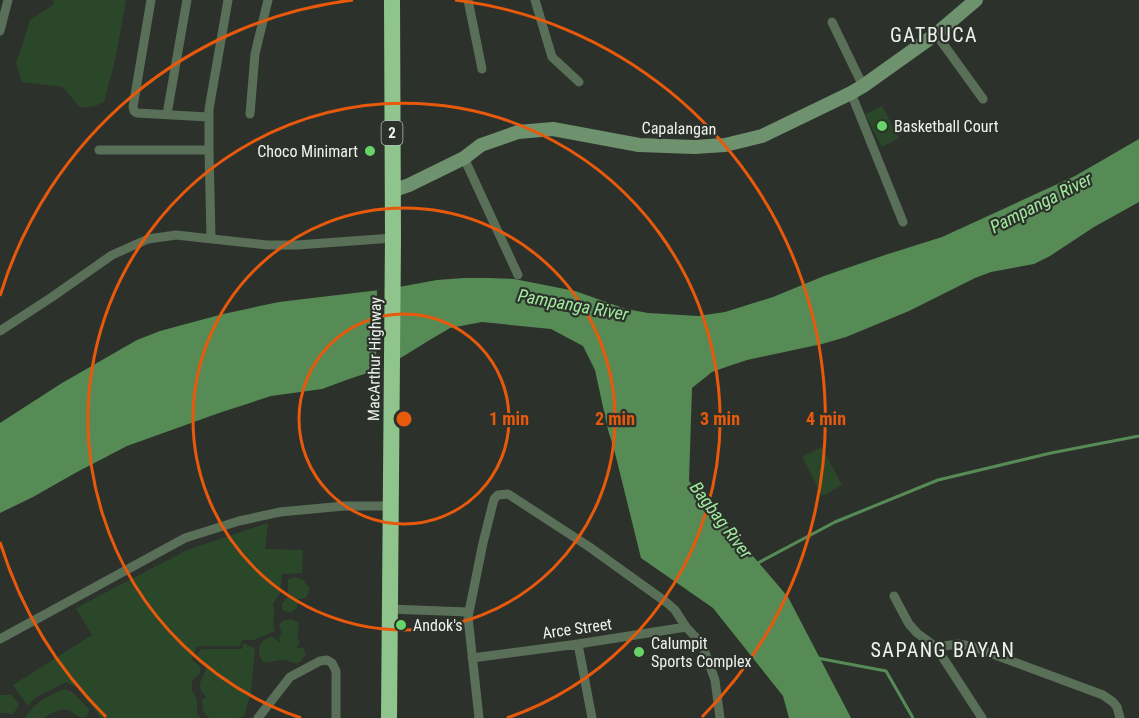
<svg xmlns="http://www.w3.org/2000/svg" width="1139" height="718" font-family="'Roboto Condensed',sans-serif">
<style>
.green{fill:#2b472a}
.water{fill:#578b56}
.pier{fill:#2c322b}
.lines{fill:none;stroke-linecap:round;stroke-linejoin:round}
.stream{stroke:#578b56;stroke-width:3}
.street{stroke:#596f58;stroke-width:9}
.secondary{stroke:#6f926e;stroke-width:14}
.highway{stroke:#8fc58d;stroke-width:16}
.ring{fill:none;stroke:#e8590c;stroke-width:3}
.poi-dot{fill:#66d466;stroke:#2c322b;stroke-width:2}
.labels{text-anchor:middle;stroke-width:4.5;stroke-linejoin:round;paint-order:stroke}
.shield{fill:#2c322b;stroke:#b4b9b4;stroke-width:1.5}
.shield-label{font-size:15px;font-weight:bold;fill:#eef3ee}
.poi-label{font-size:16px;fill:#eef3ee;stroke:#2c322b;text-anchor:start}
.street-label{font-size:16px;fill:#eef3ee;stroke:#2c322b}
.water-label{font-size:18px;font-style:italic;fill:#a0e99d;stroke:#2c322b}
.quarter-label{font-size:20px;letter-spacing:1.5px;fill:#eef3ee;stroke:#2c322b}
.centre{fill:#e8590c;stroke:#2c322b;stroke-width:3}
.ring-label{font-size:18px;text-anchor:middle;font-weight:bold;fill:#e8590c;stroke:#2c322b;stroke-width:4.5;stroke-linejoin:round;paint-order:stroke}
</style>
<rect width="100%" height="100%" fill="#2c322b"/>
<path class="green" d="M 54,0 L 126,0 L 116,56 L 104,102 L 95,106 L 80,108 L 63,87 L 22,82 L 16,63 L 23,43 L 30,20 L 53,5 Z
M 882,106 L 899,138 L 882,147 L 865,114 Z
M 822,447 L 842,485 L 822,496 L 802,457 Z
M 268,523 L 265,549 L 303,550 L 302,573 L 282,574 L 280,593 L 273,604 C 276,616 271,620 275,631 L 254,640 L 242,640 L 240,646 L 197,646 L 192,660 L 200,666 L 200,674 L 192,680 L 192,691 L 197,699 L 197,714 L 201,718 L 101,718 L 77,687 L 66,682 L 35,698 L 28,706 L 13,685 L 92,635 L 76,608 L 187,550 Z
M 294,577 L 302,579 L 310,589 L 306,598 L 298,599 L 297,608 L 290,613 L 282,610 L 282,603 L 288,597 L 288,580 Z
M 291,619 L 299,623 L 297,637 L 300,642 L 296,648 L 303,648 L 306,654 L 299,663 C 293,663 290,661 284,660 C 277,660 271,663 263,662 C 255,649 259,642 271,636 L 276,639 L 278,642 L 281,642 L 279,638 L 282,633 L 279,626 L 282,621 Z
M 243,643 L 255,648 L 251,692 L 244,716 L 238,718 L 209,718 L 203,711 L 202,700 L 206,697 C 192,682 206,681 206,665 L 196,658 L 201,649 L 242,649 Z
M 65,689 L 72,692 L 89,709 L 87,716 L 81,718 C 77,716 72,711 67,710 C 60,708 49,714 44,718 L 25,718 C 37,700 46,697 65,689 Z
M 0,695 L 11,695 L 19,704 L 17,709 L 12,714 L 0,713 Z"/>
<path class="water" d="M 1139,139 L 1139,202 L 1094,227 L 1050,256 L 1034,264 L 991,272 L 975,278 L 909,311 L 846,337 L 822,344 L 747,360 L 726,367 L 712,372 L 692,388 L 689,481 L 788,597 L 851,718 L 789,718 L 783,696 L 713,608 L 641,558 L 614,449 L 608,430 L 595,370 L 583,346 L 551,329 L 482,322 L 450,328 L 428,341 L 386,367 L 352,378 L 322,389 L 271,396 L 219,413 L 127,446 L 77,472 L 33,497 L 0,513 L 0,423 L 62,383 L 137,340 L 160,331 L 223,314 L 279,302 L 388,289 L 437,280 L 464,278 L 489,278 L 514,279 L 575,291 L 626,309 L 648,313 L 698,316 L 725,312 L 773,297 L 824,276 L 885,255 L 942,237 L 1075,176 Z"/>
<path class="pier" d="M 388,286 L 388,370 L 376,374 L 377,287 Z"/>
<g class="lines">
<path class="stream" d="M 756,564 L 835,522 L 938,480 L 1051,453 L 1139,436
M 817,658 L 886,671 L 913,718"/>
<path class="street" d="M 151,0 L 133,107 L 134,111 L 137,113 L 208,117
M 468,0 L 482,69
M 535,0 L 552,57 L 579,82
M 832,22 L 863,86
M 0,31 L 8,0
M 936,34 L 983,99
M 851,93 L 903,222
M 167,114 L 187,0
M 250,114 L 255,54 L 268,0
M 99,150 L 209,150
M 464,158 L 518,275
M 211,238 L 209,150 L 209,109 L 228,0
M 0,331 L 52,297 L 112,255 L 148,239 L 176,235 L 267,245 L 297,245 L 393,238
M 894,596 L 909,624 L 917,633 L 936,647 L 982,718
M 389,609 L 468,612
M 0,639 L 185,538 L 239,521 L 280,512 L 344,506 L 390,506
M 578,644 L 592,718
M 936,647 L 958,644 L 971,646 L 1103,695 L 1113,702 L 1117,707 L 1120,718
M 472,658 L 578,644 L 686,627
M 258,718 L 290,677 L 320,661 L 327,660 L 332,663 L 336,671 L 336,718
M 479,718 L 468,617 L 483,543 L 494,499 L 498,495 L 508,494 L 588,546 L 666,602 L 675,610 L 686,627 L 702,644 L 715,680 L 720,718"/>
<path class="secondary" d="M 392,191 L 409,185 L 464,158 L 481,145 L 518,132 L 553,129 L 639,145 L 694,147 L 725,145 L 762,136 L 851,93 L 863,86 L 936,34 L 976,0"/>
<path class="highway" d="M 389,718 L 393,238 L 392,0"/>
</g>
<g class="ring">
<circle cx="404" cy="419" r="105"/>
<circle cx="404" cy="419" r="211"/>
<path d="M301 718A316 316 0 1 1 507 718"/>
<path d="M106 717A422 422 0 0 1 0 542M0 296A422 422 0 0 1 353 0M455 0A422 422 0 0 1 702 717"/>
</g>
<g class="poi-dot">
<circle cx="882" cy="126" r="6"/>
<circle cx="370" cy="151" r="6"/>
<circle cx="401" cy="625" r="6"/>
<circle cx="639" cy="652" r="6"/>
</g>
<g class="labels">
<rect class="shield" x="381.5" y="121" width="21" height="24" rx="4.5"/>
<g class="shield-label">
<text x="392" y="138">2</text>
</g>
<g class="poi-label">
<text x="894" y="132">Basketball Court</text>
<text x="358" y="157" text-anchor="end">Choco Minimart</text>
<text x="413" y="631">Andok's</text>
<text x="651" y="649">Calumpit<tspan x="651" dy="18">Sports Complex</tspan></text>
</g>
<g class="street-label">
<text transform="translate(679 128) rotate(1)" y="6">Capalangan</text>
<text transform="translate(374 359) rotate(-89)" y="6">MacArthur Highway</text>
<text transform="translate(577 628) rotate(-8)" y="6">Arce Street</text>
</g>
<g class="water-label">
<text transform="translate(1041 203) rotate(-27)" y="6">Pampanga River</text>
<text transform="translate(573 305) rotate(10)" y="6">Pampanga River</text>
<text transform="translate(721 520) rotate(53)" y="6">Bagbag River</text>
</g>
<g class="quarter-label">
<text x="934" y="42">GATBUCA</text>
<text x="943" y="657">SAPANG BAYAN</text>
</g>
</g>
<circle cx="404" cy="419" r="9" class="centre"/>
<g class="ring-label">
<text x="509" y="425">1 min</text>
<text x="615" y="425">2 min</text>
<text x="720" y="425">3 min</text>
<text x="826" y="425">4 min</text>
</g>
</svg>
